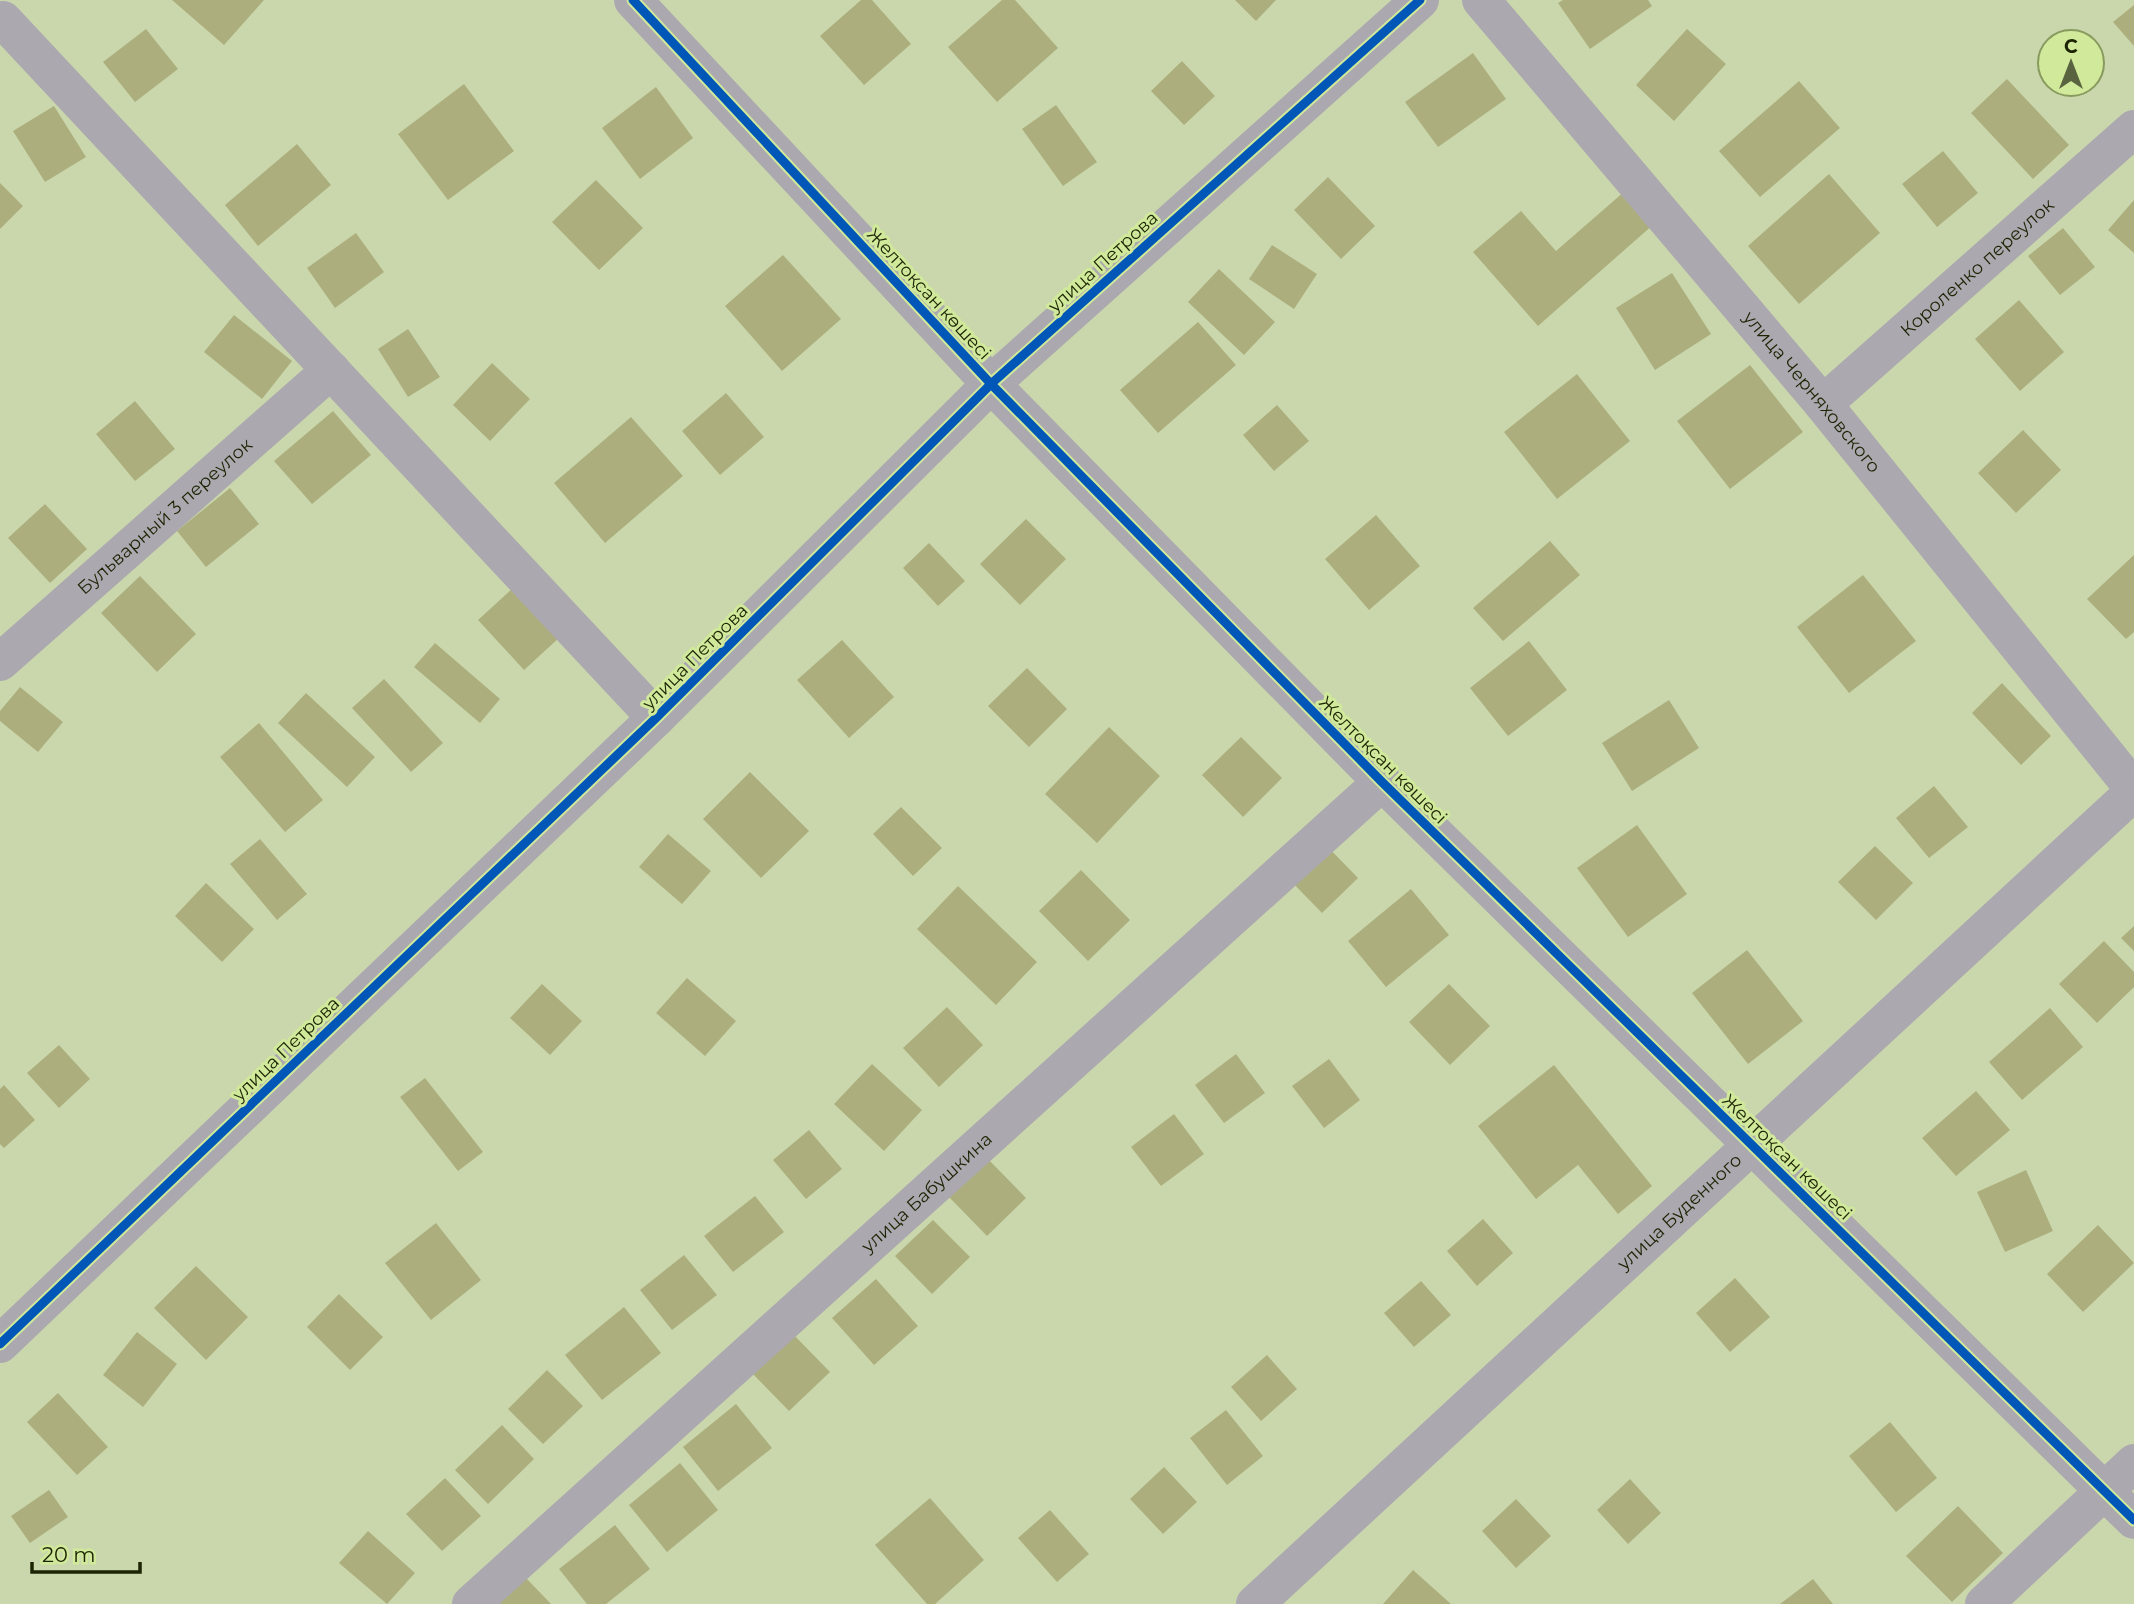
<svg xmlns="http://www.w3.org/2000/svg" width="2134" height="1604" font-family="Montserrat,sans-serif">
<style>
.building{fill:#acaf7d}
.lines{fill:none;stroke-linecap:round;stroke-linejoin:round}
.street{stroke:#aba8af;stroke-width:38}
.cycleway-casing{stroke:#d0e99a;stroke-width:13}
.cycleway{stroke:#0057b8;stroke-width:9}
.labels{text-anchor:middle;stroke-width:6;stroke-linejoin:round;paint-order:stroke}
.street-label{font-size:18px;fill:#1c2404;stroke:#d0e99a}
</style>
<rect width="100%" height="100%" fill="#cad7ac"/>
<path class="building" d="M 172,0 L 264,0 L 224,45 Z
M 861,0 L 872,0 L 911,44 L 864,85 L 820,36 Z
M 1002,0 L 1015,0 L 1058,48 L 997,102 L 948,47 Z
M 1235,0 L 1276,0 L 1256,21 Z
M 1563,0 L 1648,0 L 1652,6 L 1590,49 L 1558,3 Z
M 2134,5 L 2134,46 L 2113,22 Z
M 146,29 L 178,69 L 135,102 L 103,62 Z
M 1687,29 L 1726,64 L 1674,121 L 1636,85 Z
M 1473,53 L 1506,99 L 1438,147 L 1405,102 Z
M 1182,61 L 1215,96 L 1184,125 L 1151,91 Z
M 2007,79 L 2069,145 L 2033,179 L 1971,113 Z
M 1799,81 L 1840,128 L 1760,197 L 1719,151 Z
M 464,84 L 514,151 L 448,200 L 398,134 Z
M 656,87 L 693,138 L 640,179 L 602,128 Z
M 1056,105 L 1097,162 L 1063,186 L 1022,129 Z
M 54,106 L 86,157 L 45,182 L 13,131 Z
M 297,144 L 331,185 L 258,246 L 225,205 Z
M 1943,151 L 1978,193 L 1937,227 L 1902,184 Z
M 1829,174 L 1880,233 L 1799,304 L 1748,246 Z
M 1328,177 L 1375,226 L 1341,259 L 1294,210 Z
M 596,180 L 643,228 L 599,270 L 552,222 Z
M 0,183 L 23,206 L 0,229 Z
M 1625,191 L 1654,224 L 1538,326 L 1473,252 L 1521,211 L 1556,251 Z
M 2134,200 L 2134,253 L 2108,230 Z
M 2063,228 L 2095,267 L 2060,295 L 2028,256 Z
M 356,233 L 384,272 L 335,308 L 307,268 Z
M 1272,245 L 1317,274 L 1294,309 L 1249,279 Z
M 783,255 L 841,319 L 782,371 L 725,306 Z
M 1219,269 L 1275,322 L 1244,355 L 1188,302 Z
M 1672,273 L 1711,334 L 1655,370 L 1616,308 Z
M 2019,300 L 2064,352 L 2020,391 L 1975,339 Z
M 234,315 L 292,361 L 262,399 L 204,352 Z
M 1198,322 L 1236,365 L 1158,433 L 1120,390 Z
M 408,329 L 440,377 L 408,397 L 378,349 Z
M 492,363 L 530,399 L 490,441 L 453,405 Z
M 1750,365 L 1803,432 L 1730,489 L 1677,421 Z
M 1577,374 L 1630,441 L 1557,499 L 1504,432 Z
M 726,393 L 764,437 L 720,475 L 682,431 Z
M 135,401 L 175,449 L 135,481 L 96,434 Z
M 1277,405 L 1309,441 L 1274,471 L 1243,435 Z
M 333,411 L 371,455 L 312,504 L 274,461 Z
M 631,417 L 683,476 L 605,543 L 554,483 Z
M 2023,430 L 2061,470 L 2016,513 L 1978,473 Z
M 230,488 L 259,524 L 206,567 L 177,531 Z
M 45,504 L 87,549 L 50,583 L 8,538 Z
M 1376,515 L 1420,566 L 1369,610 L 1325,559 Z
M 1026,519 L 1066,559 L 1020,605 L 980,564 Z
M 1550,541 L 1580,575 L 1503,641 L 1473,608 Z
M 929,543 L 965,581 L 938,606 L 903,568 Z
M 2134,555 L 2134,632 L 2126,639 L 2087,599 Z
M 1863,575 L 1916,641 L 1849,693 L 1797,627 Z
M 140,576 L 196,634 L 157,672 L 101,613 Z
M 514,587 L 560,637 L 524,670 L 478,620 Z
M 842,640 L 894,697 L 849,738 L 797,680 Z
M 1529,641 L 1567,690 L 1508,736 L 1470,688 Z
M 435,643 L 500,699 L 480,723 L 414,667 Z
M 1027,668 L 1067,709 L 1029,747 L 988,706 Z
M 384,679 L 443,743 L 411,772 L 352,708 Z
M 2002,683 L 2051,736 L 2021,765 L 1972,713 Z
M 20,687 L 63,722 L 38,752 L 0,721 L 0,711 Z
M 306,693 L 375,757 L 347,787 L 278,723 Z
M 1669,700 L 1699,748 L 1632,791 L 1602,743 Z
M 259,723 L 323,800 L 285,832 L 220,757 Z
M 1109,727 L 1160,776 L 1097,843 L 1045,794 Z
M 1241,737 L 1282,778 L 1243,817 L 1202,775 Z
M 750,772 L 809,831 L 761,878 L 703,819 Z
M 1934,786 L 1968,827 L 1929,858 L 1896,818 Z
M 901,807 L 942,848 L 913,876 L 873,834 Z
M 1637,825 L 1687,894 L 1628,937 L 1577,868 Z
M 668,834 L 711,871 L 682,904 L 639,867 Z
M 260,839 L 307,894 L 277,920 L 230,864 Z
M 1323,842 L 1358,878 L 1322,913 L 1287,877 Z
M 1875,846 L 1913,883 L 1876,920 L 1838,882 Z
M 1081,870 L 1130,920 L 1088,961 L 1039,911 Z
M 206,883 L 254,929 L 222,962 L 175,916 Z
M 958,886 L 1037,962 L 996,1005 L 917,929 Z
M 1411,889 L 1449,935 L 1386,987 L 1348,941 Z
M 2134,926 L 2134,951 L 2121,938 Z
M 2104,941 L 2134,972 L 2134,987 L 2097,1023 L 2059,984 Z
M 1747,950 L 1803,1021 L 1748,1064 L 1692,993 Z
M 687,978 L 736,1021 L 705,1056 L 656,1013 Z
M 542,984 L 582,1021 L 550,1055 L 510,1018 Z
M 1449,984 L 1490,1026 L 1450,1065 L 1409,1022 Z
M 947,1007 L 983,1045 L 939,1087 L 903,1048 Z
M 2050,1008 L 2083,1047 L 2022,1100 L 1989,1062 Z
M 59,1045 L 90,1079 L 59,1108 L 27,1073 Z
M 1236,1054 L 1265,1093 L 1224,1123 L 1195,1085 Z
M 1329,1059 L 1360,1100 L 1324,1128 L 1292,1086 Z
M 872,1064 L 922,1110 L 884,1151 L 834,1104 Z
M 1554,1065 L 1652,1186 L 1618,1214 L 1578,1165 L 1536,1199 L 1478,1126 Z
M 425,1078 L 483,1152 L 458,1171 L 400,1097 Z
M 4,1085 L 35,1120 L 4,1148 L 0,1144 L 0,1089 Z
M 1976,1091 L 2010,1130 L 1956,1176 L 1922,1138 Z
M 1174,1114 L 1204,1154 L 1161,1186 L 1131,1147 Z
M 809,1130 L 842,1169 L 806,1199 L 773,1160 Z
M 988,1159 L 1026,1198 L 987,1236 L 949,1197 Z
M 2026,1170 L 2053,1231 L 2005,1252 L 1977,1192 Z
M 755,1196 L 784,1232 L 733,1272 L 704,1236 Z
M 1483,1219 L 1513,1253 L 1477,1286 L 1447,1251 Z
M 933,1220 L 970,1257 L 932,1294 L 895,1256 Z
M 436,1223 L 481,1280 L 431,1320 L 385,1263 Z
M 2098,1225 L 2134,1263 L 2083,1312 L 2047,1274 Z
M 684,1255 L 717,1295 L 672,1330 L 640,1290 Z
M 196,1266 L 248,1317 L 206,1360 L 154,1308 Z
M 1735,1278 L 1770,1317 L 1730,1352 L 1696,1313 Z
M 876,1279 L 918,1326 L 874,1365 L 832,1318 Z
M 1421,1281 L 1451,1315 L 1414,1347 L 1384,1313 Z
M 339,1294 L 383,1337 L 350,1370 L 307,1327 Z
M 624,1307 L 661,1353 L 602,1400 L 565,1355 Z
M 137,1332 L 177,1364 L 143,1407 L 103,1375 Z
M 791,1332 L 830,1372 L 789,1411 L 751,1372 Z
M 1267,1355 L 1297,1389 L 1261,1421 L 1231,1387 Z
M 547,1370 L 583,1406 L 543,1444 L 508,1409 Z
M 58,1393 L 108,1447 L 77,1475 L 27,1422 Z
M 736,1404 L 772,1448 L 718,1491 L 683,1447 Z
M 1226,1410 L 1263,1456 L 1227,1485 L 1190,1438 Z
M 1890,1422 L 1937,1478 L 1896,1512 L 1849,1456 Z
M 502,1425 L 534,1459 L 488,1504 L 455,1470 Z
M 680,1463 L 718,1510 L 667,1552 L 629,1505 Z
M 1164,1467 L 1197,1502 L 1163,1534 L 1130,1499 Z
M 445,1478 L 481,1516 L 442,1551 L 406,1514 Z
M 1630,1479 L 1661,1513 L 1628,1544 L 1597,1510 Z
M 49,1490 L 68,1517 L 30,1543 L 11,1516 Z
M 930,1498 L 984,1560 L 935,1604 L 927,1604 L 875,1545 Z
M 1516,1499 L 1551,1536 L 1516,1568 L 1482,1531 Z
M 1958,1506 L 2003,1553 L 1952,1602 L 1906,1556 Z
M 1050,1510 L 1089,1554 L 1057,1582 L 1018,1538 Z
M 615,1525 L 650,1569 L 606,1604 L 587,1604 L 559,1569 Z
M 368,1531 L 415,1573 L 387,1604 L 339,1563 Z
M 1413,1570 L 1451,1604 L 1383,1604 Z
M 526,1578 L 551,1604 L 498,1604 Z
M 1813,1579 L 1833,1604 L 1780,1604 Z"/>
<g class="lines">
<g class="street">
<path d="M 633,0 L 991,384 L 1382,782 L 2134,1520"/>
<path id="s1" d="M 1481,0 L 1823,404 L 2134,789"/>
<path d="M 3,20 L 656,718"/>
<path id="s2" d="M 1823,404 L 2134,129"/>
<path id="s3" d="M 0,662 L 331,370"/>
<path d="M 0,1344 L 656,718 L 991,384 L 1420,0"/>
<path id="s4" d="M 471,1604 L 1382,782"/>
<path id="s5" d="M 1255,1604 L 2134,792"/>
<path d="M 1984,1604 L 2134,1463"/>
</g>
<defs>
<path id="cycleway" d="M 633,0 L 991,384 L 1382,782 L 2134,1520
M 0,1344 L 656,718 L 991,384 L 1420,0"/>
</defs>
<use href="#cycleway" class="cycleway-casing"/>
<use href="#cycleway" class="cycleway"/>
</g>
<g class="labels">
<g class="street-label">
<text transform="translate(1103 262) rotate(-42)" y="6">улица Петрова</text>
<text dy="6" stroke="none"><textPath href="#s2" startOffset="206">Короленко переулок</textPath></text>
<text transform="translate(929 294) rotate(47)" y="6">Желтоқсан көшесі</text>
<text dy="6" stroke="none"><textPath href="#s1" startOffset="513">улица Черняховского</textPath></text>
<text dy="6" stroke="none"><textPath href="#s3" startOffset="220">Бульварный 3 переулок</textPath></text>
<text transform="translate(695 657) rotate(-45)" y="6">улица Петрова</text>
<text transform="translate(1383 760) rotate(45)" y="6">Желтоқсан көшесі</text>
<text transform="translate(286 1049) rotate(-44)" y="6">улица Петрова</text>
<text transform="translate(1787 1157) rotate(44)" y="6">Желтоқсан көшесі</text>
<text dy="6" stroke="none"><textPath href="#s4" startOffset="614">улица Бабушкина</textPath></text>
<text dy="6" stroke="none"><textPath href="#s5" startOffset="578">улица Буденного</textPath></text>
</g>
</g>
<g transform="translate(2071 63)"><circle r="33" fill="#d0e99a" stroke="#889a5e" stroke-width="2"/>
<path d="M0-5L12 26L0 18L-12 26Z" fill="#59633f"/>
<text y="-10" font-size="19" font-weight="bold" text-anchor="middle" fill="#1c2404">С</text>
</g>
<path d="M32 1562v10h108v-10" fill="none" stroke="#1c2404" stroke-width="3.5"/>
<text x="42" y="1562" font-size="21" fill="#1c2404" stroke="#d0e99a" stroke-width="5" paint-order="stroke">20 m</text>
</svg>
